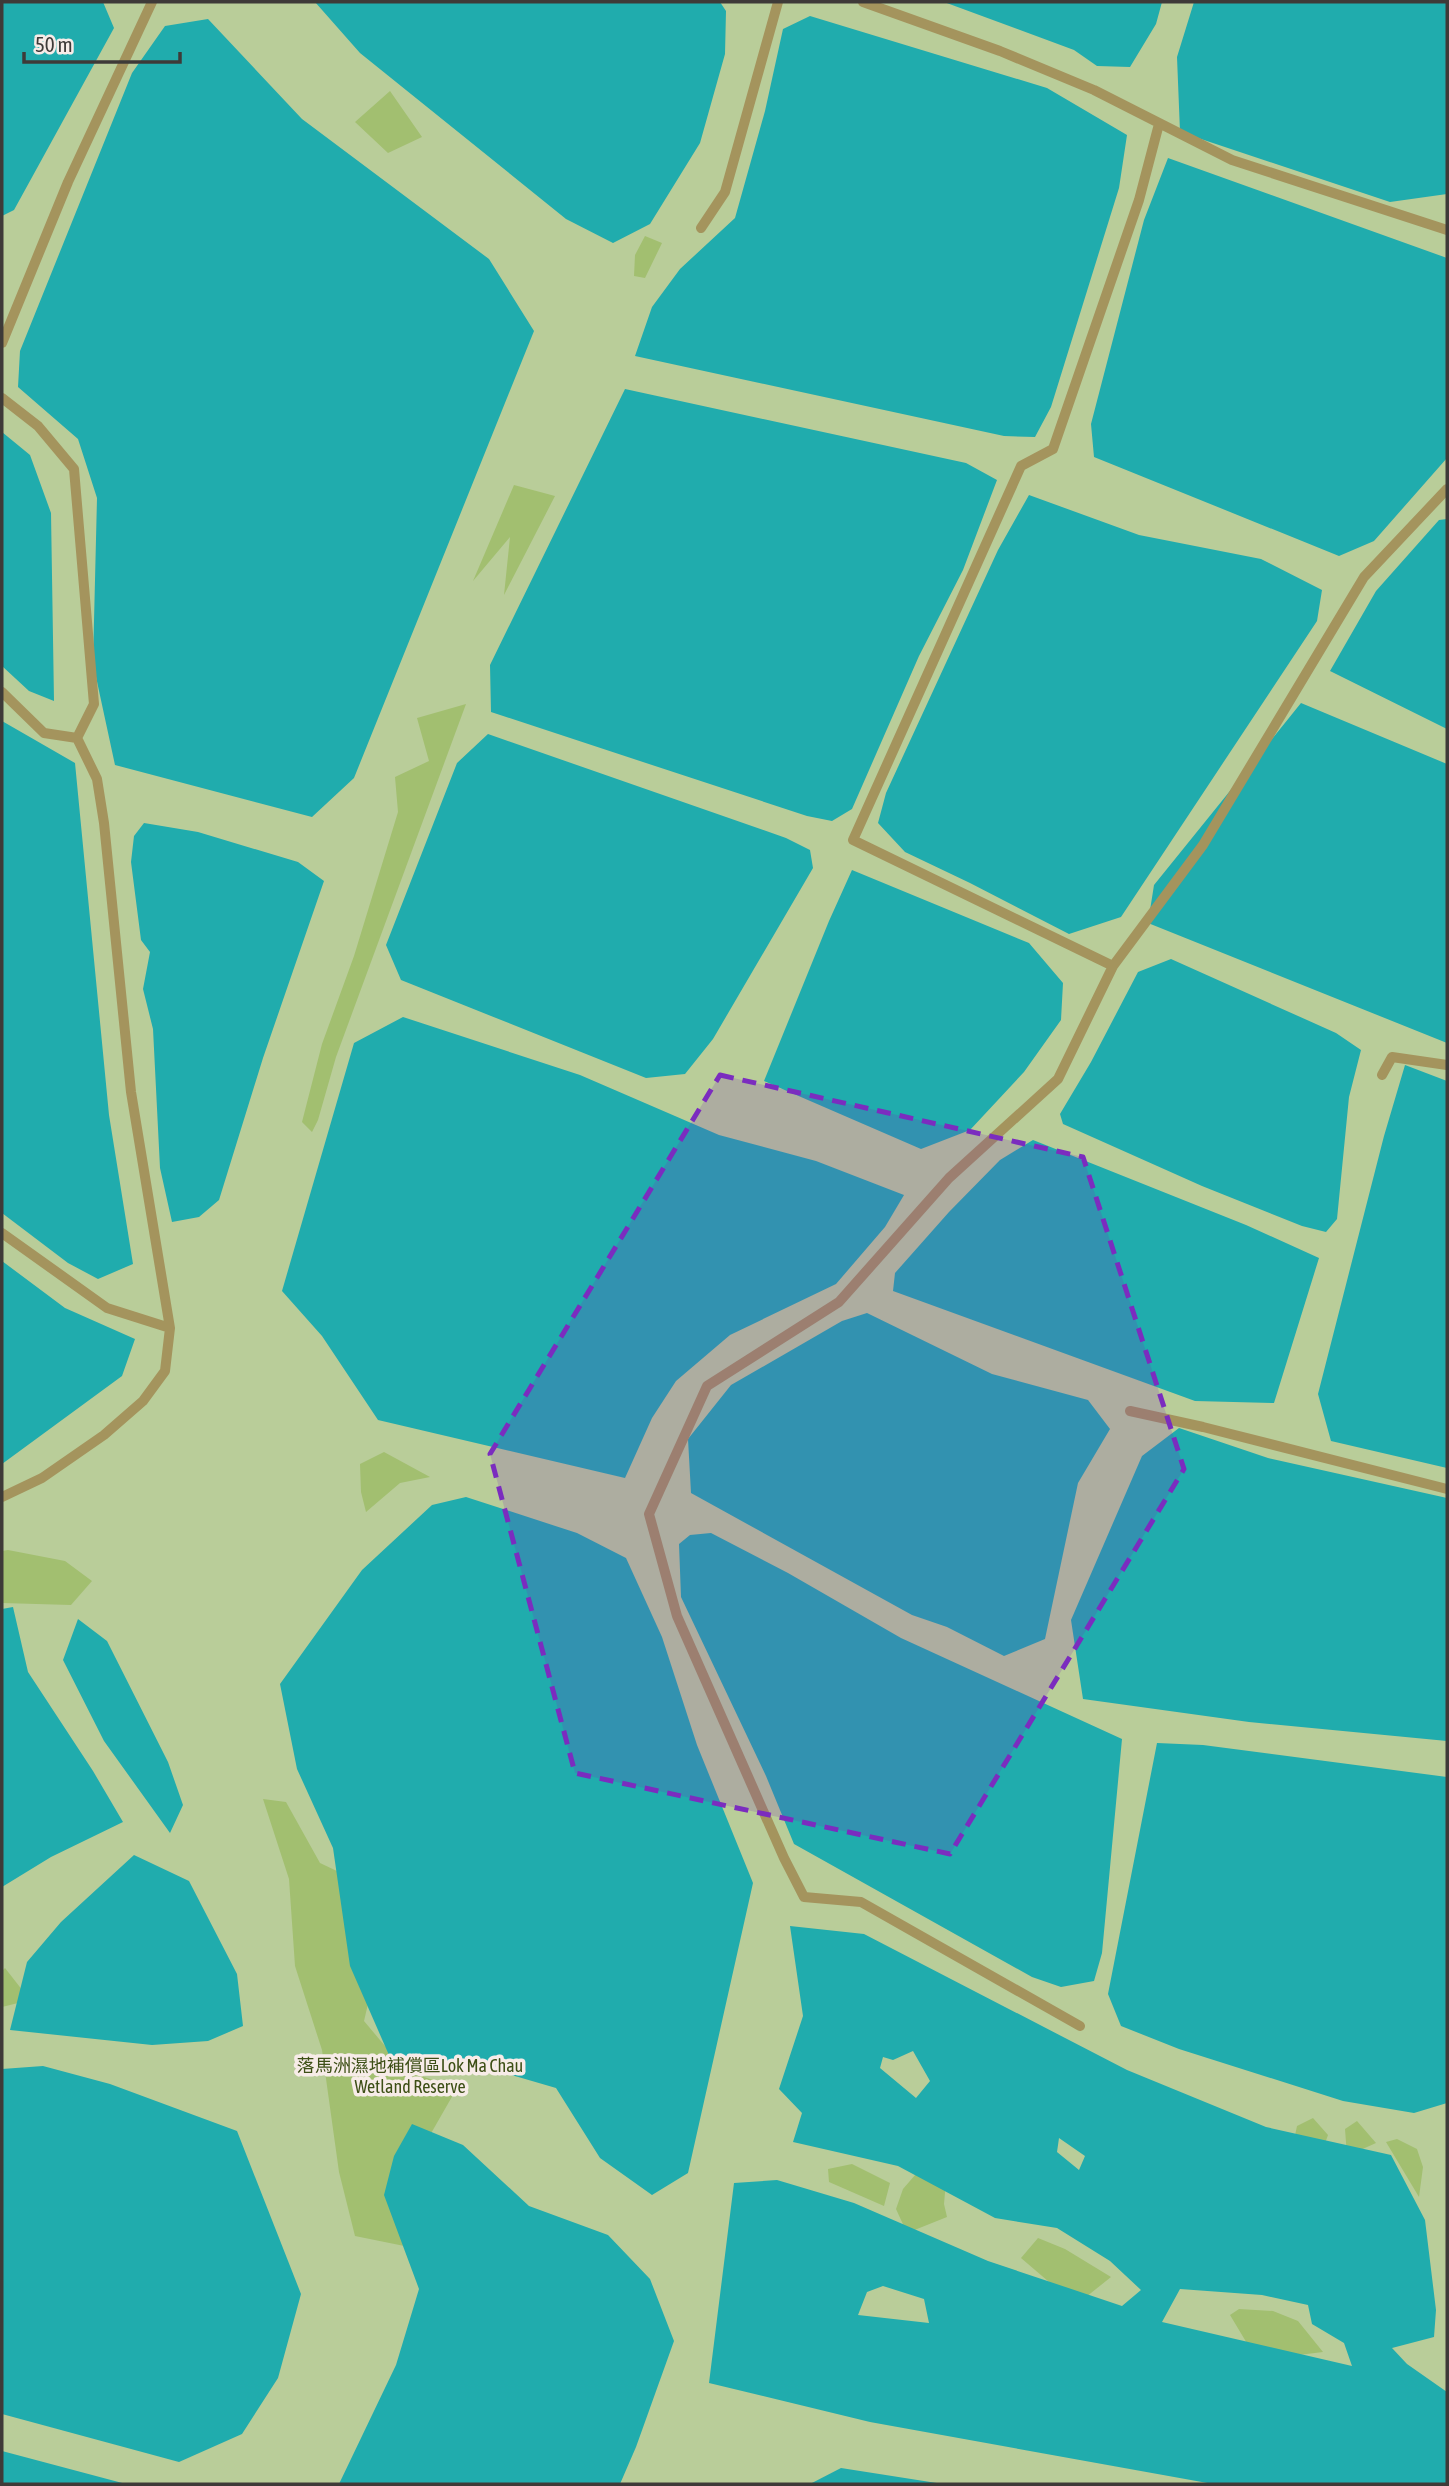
<svg xmlns="http://www.w3.org/2000/svg" width="1449" height="2486" font-family="'Asap Condensed','Noto Sans SC',sans-serif">
<style>
.green{fill:#b9cd99}
.forest{fill:#a2bf70}
.water{fill:#20acad;fill-rule:evenodd}
.lines{fill:none;stroke-linecap:round;stroke-linejoin:round}
.lane{stroke:#a4945d;stroke-width:10}
.marked{fill:#7b2cbf;fill-opacity:0.2;stroke:#7b2cbf;stroke-width:5;stroke-dasharray:14 9;stroke-linejoin:round}
.labels{text-anchor:middle;stroke-width:7;stroke-linejoin:round;paint-order:stroke}
.park-label{font-size:18px;fill:#3d4f16;stroke:#f7ece8}
</style>
<rect width="100%" height="100%" fill="#e9dfdb"/>
<path class="green" d="M 2,2 L 1447,2 L 1447,2484 L 2,2484 Z"/>
<path class="forest" d="M 390,91 L 422,137 L 388,153 L 355,122 Z
M 645,236 L 662,243 L 645,278 L 634,276 L 635,255 Z
M 514,485 L 555,496 L 504,595 L 510,537 L 473,581 Z
M 466,704 L 336,1057 L 318,1120 L 312,1132 L 302,1122 L 322,1044 L 354,956 L 398,812 L 395,777 L 429,761 L 417,718 Z
M 384,1452 L 430,1477 L 400,1483 L 366,1512 L 361,1492 L 360,1464 Z
M 8,1550 L 65,1561 L 92,1581 L 71,1605 L 2,1603 L 2,1551 Z
M 263,1799 L 286,1802 L 320,1863 L 358,1881 L 379,1957 L 364,2021 L 406,2071 L 457,2088 L 410,2170 L 424,2250 L 355,2236 L 339,2172 L 322,2050 L 295,1966 L 289,1879 Z
M 5,1968 L 30,2000 L 2,2007 L 2,1971 Z
M 1313,2118 L 1328,2135 L 1322,2152 L 1293,2145 L 1297,2126 Z
M 1357,2121 L 1376,2143 L 1347,2156 L 1345,2129 Z
M 1397,2139 L 1417,2149 L 1423,2167 L 1419,2197 L 1386,2142 Z
M 852,2164 L 890,2183 L 884,2206 L 829,2182 L 828,2169 Z
M 922,2167 L 946,2181 L 944,2204 L 947,2217 L 907,2233 L 896,2209 L 903,2189 Z
M 1038,2238 L 1065,2249 L 1111,2277 L 1076,2305 L 1021,2258 Z
M 1239,2309 L 1273,2311 L 1298,2321 L 1323,2352 L 1257,2360 L 1230,2315 Z"/>
<path class="water" d="M 2,2 L 103,2 L 114,28 L 14,210 L 2,216 Z
M 315,2 L 720,2 L 726,11 L 725,54 L 700,143 L 650,224 L 613,243 L 566,219 L 360,53 Z
M 944,2 L 1162,2 L 1156,24 L 1130,67 L 1097,66 L 1074,50 Z
M 1194,2 L 1447,2 L 1447,194 L 1390,202 L 1180,132 L 1177,57 Z
M 810,16 L 1047,88 L 1127,135 L 1119,188 L 1051,407 L 1035,437 L 1004,436 L 635,356 L 652,307 L 680,269 L 735,218 L 765,111 L 783,29 Z
M 208,19 L 302,119 L 489,259 L 534,331 L 354,778 L 312,817 L 115,765 L 93,663 L 97,498 L 78,439 L 18,387 L 20,351 L 132,73 L 165,26 Z
M 1168,158 L 1447,258 L 1447,458 L 1374,541 L 1339,556 L 1094,457 L 1091,424 L 1144,220 Z
M 625,389 L 966,463 L 997,480 L 963,570 L 919,656 L 852,809 L 832,821 L 807,816 L 491,712 L 490,665 Z
M 2,432 L 30,455 L 51,513 L 54,701 L 29,691 L 2,666 Z
M 1029,495 L 1139,535 L 1261,559 L 1322,590 L 1317,621 L 1121,917 L 1069,934 L 970,883 L 905,852 L 878,823 L 886,793 L 998,550 Z
M 1447,519 L 1447,729 L 1330,671 L 1376,591 L 1439,520 Z
M 1301,703 L 1447,764 L 1447,1043 L 1148,923 L 1154,885 Z
M 2,721 L 75,763 L 109,1115 L 133,1264 L 98,1279 L 68,1263 L 2,1213 Z
M 488,734 L 786,838 L 810,850 L 813,868 L 713,1039 L 685,1074 L 646,1078 L 401,980 L 386,945 L 457,763 Z
M 144,823 L 198,832 L 298,862 L 324,881 L 263,1058 L 219,1200 L 199,1217 L 172,1222 L 160,1168 L 153,1029 L 143,989 L 150,952 L 141,940 L 131,862 L 134,836 Z
M 852,870 L 1029,943 L 1063,983 L 1061,1020 L 1024,1072 L 970,1130 L 921,1149 L 764,1081 L 829,921 Z
M 1171,959 L 1336,1033 L 1361,1050 L 1349,1097 L 1337,1219 L 1326,1232 L 1302,1226 L 1202,1186 L 1063,1124 L 1060,1114 L 1091,1062 L 1138,972 Z
M 403,1017 L 580,1075 L 719,1135 L 816,1161 L 904,1195 L 885,1227 L 836,1284 L 730,1335 L 676,1381 L 652,1418 L 625,1478 L 378,1420 L 322,1336 L 282,1291 L 354,1043 Z
M 1405,1065 L 1447,1081 L 1447,1468 L 1331,1441 L 1318,1394 L 1384,1136 Z
M 1033,1140 L 1246,1225 L 1319,1258 L 1274,1403 L 1195,1401 L 893,1291 L 895,1273 L 949,1212 L 1000,1160 Z
M 2,1261 L 65,1308 L 135,1339 L 122,1376 L 2,1464 Z
M 867,1313 L 992,1374 L 1088,1400 L 1110,1429 L 1078,1483 L 1045,1639 L 1004,1656 L 947,1627 L 912,1615 L 691,1493 L 688,1439 L 731,1385 L 842,1321 Z
M 1179,1428 L 1268,1458 L 1447,1498 L 1447,1741 L 1249,1722 L 1083,1699 L 1071,1620 L 1142,1456 Z
M 466,1497 L 577,1533 L 626,1558 L 662,1637 L 697,1745 L 753,1883 L 688,2173 L 652,2195 L 600,2158 L 556,2088 L 481,2066 L 392,2062 L 350,1966 L 333,1848 L 297,1769 L 280,1684 L 362,1570 L 432,1505 Z
M 711,1533 L 788,1573 L 901,1638 L 1122,1739 L 1102,1953 L 1094,1981 L 1061,1987 L 1032,1977 L 794,1844 L 766,1776 L 681,1597 L 679,1544 L 690,1535 Z
M 13,1607 L 28,1672 L 93,1771 L 123,1822 L 51,1857 L 2,1887 L 2,1609 Z
M 78,1619 L 107,1641 L 168,1762 L 183,1805 L 170,1833 L 104,1741 L 63,1660 Z
M 1157,1743 L 1203,1745 L 1447,1777 L 1447,2103 L 1414,2113 L 1343,2101 L 1179,2049 L 1121,2026 L 1108,1994 Z
M 134,1855 L 189,1881 L 237,1974 L 243,2026 L 208,2041 L 152,2045 L 10,2030 L 27,1962 L 61,1922 Z
M 790,1926 L 864,1934 L 1127,2070 L 1266,2127 L 1391,2155 L 1425,2220 L 1436,2310 L 1434,2337 L 1392,2348 L 1407,2364 L 1447,2392 L 1447,2484 L 1213,2484 L 870,2422 L 709,2383 L 734,2183 L 777,2180 L 854,2203 L 988,2261 L 1122,2306 L 1141,2290 L 1110,2261 L 1057,2228 L 995,2218 L 898,2166 L 793,2142 L 802,2113 L 779,2089 L 803,2016 ZM 913,2051 L 930,2081 L 916,2098 L 880,2068 L 883,2057 L 893,2060 ZM 1059,2138 L 1085,2156 L 1079,2170 L 1057,2152 ZM 883,2286 L 924,2299 L 929,2323 L 858,2315 L 867,2292 ZM 1180,2289 L 1262,2295 L 1308,2305 L 1312,2324 L 1344,2343 L 1352,2366 L 1162,2322 Z
M 43,2066 L 110,2084 L 237,2131 L 301,2294 L 278,2378 L 242,2434 L 179,2462 L 2,2414 L 2,2069 Z
M 412,2124 L 463,2145 L 529,2206 L 608,2235 L 650,2279 L 674,2341 L 636,2447 L 620,2484 L 339,2484 L 396,2365 L 419,2289 L 384,2195 L 394,2156 Z
M 2,2451 L 126,2484 L 2,2484 Z
M 841,2468 L 943,2484 L 810,2484 Z"/>
<g class="lines">
<path class="lane" d="M 863,2 L 1000,51 L 1094,90 L 1232,160 L 1447,230
M 701,228 L 725,192 L 778,2
M 2,343 L 68,182 L 152,2
M 2,398 L 38,426 L 74,469 L 94,704 L 77,738 L 44,733 L 2,692
M 1113,966 L 1203,845 L 1364,577 L 1447,489
M 1382,1075 L 1392,1057 L 1447,1065
M 2,1233 L 107,1308 L 170,1328
M 1130,1411 L 1203,1427 L 1447,1489
M 2,1497 L 42,1478 L 104,1435 L 143,1401 L 165,1371 L 170,1328 L 131,1092 L 104,823 L 97,779 L 77,738
M 1080,2026 L 861,1902 L 804,1897 L 784,1858 L 677,1616 L 649,1514 L 707,1386 L 839,1302 L 949,1178 L 1058,1079 L 1113,966 L 853,840 L 1021,466 L 1053,449 L 1139,200 L 1159,124"/>
</g>
<path class="marked" d="M 720,1075 L 1083,1157 L 1184,1469 L 950,1854 L 575,1773 L 490,1454 Z"/>
<g class="labels">
<g class="park-label">
<text x="410" y="2072">落馬洲濕地補償區Lok Ma Chau<tspan x="410" dy="21">Wetland Reserve</tspan></text>
</g>
</g>
<rect width="1449" height="2486" fill="none" stroke="#3e3a38" stroke-width="7"/>
<path d="M24 52v10h156v-10" fill="none" stroke="#3e3a38" stroke-width="3.5"/>
<text x="35" y="52" font-size="21" fill="#3e3a38" stroke="#f7ece8" stroke-width="5" paint-order="stroke">50 m</text>
</svg>
